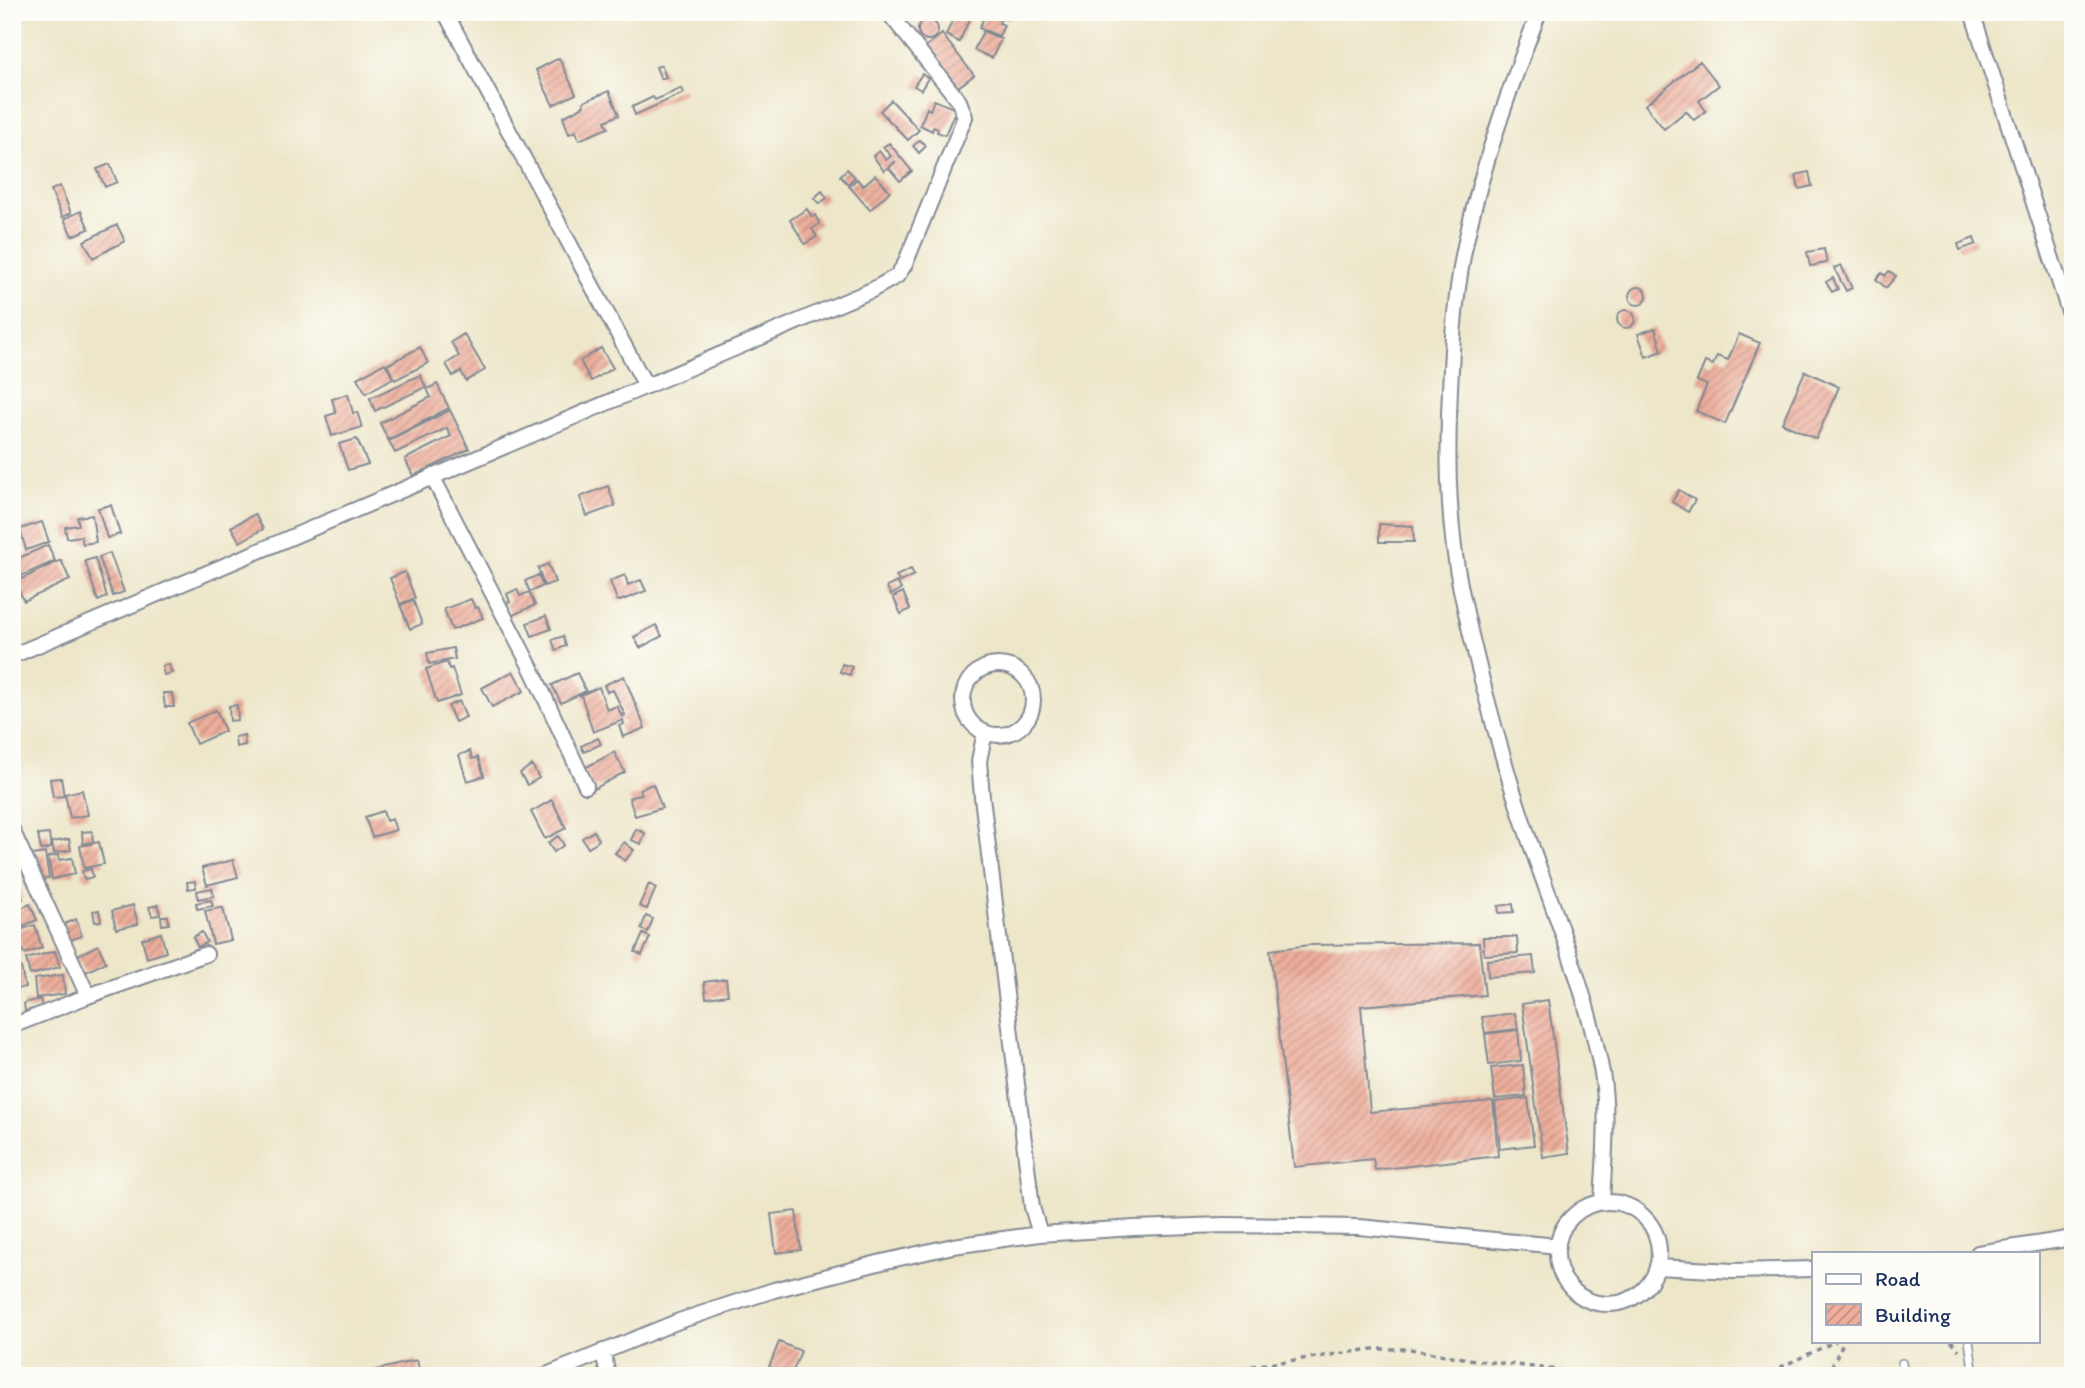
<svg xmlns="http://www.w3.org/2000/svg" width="2085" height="1388" font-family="Itim,sans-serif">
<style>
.building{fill:url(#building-hatch)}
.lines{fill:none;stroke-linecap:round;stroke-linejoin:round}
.lane-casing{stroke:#848a94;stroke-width:10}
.street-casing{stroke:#848a94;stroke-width:18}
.path{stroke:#848a94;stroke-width:3.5;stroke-dasharray:5 5;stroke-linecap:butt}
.lane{stroke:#fff;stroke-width:7}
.street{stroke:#fff;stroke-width:14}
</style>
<defs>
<pattern id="building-hatch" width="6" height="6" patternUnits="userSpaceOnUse" patternTransform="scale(1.75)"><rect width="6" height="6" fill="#eeae9b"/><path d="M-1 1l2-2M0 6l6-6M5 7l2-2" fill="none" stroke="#c08e82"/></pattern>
</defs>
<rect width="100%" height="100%" fill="#fdfcf7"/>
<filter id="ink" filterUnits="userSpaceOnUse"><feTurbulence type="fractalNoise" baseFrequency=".0143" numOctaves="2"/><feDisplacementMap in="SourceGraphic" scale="14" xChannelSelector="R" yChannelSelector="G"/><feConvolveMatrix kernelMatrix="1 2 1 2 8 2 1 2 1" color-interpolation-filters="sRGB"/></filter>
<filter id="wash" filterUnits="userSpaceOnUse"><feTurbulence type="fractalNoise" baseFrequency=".00686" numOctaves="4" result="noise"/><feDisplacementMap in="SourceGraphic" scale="28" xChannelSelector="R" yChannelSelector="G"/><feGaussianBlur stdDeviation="1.57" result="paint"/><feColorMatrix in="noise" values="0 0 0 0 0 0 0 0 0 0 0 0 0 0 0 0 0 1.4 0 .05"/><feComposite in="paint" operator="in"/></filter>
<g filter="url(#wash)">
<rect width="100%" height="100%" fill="#ede6c9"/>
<g id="blocks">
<path class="building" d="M 956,12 L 973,12 L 959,42 L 946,35 Z
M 981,12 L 987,14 L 987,12 L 1010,12 L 1008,19 L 1002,16 L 999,23 L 1004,25 L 999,36 L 979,28 L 983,20 L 979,18 Z
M918 30a10 10 0 1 1 20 0a10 10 0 1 1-20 0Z
M 983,31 L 1001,39 L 992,58 L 974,50 Z
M 942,34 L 974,75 L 957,88 L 925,47 Z
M 559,58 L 576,94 L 553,105 L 536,70 Z
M 1700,61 L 1719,85 L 1699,101 L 1706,111 L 1694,120 L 1686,111 L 1664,129 L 1645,105 Z
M 661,65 L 666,77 L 661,79 L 656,67 Z
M 922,74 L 928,78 L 921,90 L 914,86 Z
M 682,88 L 684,93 L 635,115 L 632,107 L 653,97 L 655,100 Z
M 609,91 L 619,115 L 605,121 L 608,128 L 579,140 L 576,131 L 569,134 L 563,117 L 584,106 L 583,102 Z
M 891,100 L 919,130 L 908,140 L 880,111 Z
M 934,100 L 956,109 L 945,135 L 937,132 L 938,129 L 933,127 L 932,131 L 920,125 L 927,108 L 930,110 Z
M 920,140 L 926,146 L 919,153 L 913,146 Z
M 889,143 L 912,171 L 900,181 L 889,168 L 896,161 L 884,171 L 873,156 L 879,151 L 886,160 L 891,156 L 883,147 Z
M 110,164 L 117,182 L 105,187 L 97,169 Z
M 847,169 L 855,177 L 848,184 L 840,176 Z
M 1809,172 L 1812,186 L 1799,189 L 1796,175 Z
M 875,175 L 890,191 L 870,210 L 849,186 L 857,179 L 863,186 Z
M 60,186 L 71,213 L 62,217 L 51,190 Z
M 822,191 L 827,198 L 819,204 L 814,198 Z
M 807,209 L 812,217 L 815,215 L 820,224 L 812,229 L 817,237 L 805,244 L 790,220 Z
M 81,211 L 89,229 L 72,236 L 64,219 Z
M 117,225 L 125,241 L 93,258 L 84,241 Z
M 1974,238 L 1976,244 L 1960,250 L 1958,244 Z
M 1824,249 L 1827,263 L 1810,266 L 1807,252 Z
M 1841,265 L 1852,288 L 1846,291 L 1834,268 Z
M 1889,271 L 1896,276 L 1886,288 L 1876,279 L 1882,273 L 1885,276 Z
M 1833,278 L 1838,289 L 1832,292 L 1826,282 Z
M1629 296a9 9 0 1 1 18 0a9 9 0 1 1-18 0Z
M1617 319a9 9 0 1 1 18 0a9 9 0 1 1-18 0Z
M 1655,328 L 1662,351 L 1646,357 L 1638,334 Z
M 464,334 L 485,370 L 466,381 L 461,371 L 453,376 L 446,364 L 459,356 L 451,342 Z
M 1739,334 L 1760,343 L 1725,424 L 1696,411 L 1707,385 L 1697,381 L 1705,362 L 1713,365 L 1717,356 L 1728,360 Z
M 420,347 L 428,363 L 395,380 L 387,365 Z
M 601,348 L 613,368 L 591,381 L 580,361 Z
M 385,363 L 393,378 L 366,393 L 357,378 Z
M 1805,371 L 1839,387 L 1816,439 L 1782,423 Z
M 420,375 L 426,387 L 375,411 L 370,398 Z
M 437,384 L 449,408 L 388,440 L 380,423 L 431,397 L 427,389 Z
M 348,394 L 353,413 L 357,412 L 362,427 L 332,436 L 326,416 L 336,413 L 332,399 Z
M 450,410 L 469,449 L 413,476 L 405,459 L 451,436 L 447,428 L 395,453 L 389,441 Z
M 357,439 L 368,464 L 348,470 L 339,444 Z
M 608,486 L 615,506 L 587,516 L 580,497 Z
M 1679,490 L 1695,500 L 1688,512 L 1672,502 Z
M 111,505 L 120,534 L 107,538 L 98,508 Z
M 255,514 L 263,529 L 240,542 L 231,527 Z
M 92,515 L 96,542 L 83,544 L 81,536 L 67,538 L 65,527 L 79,525 L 77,517 Z
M 42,522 L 49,542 L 26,550 L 20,529 Z
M 1379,524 L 1413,526 L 1414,542 L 1379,542 Z
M 48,545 L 55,561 L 12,580 L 12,561 Z
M 110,553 L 124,592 L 113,596 L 99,557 Z
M 95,558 L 107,597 L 98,601 L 85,561 Z
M 61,560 L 70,580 L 24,601 L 15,582 Z
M 548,564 L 555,582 L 544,586 L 538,568 Z
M 911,569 L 914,575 L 900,582 L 896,576 Z
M 405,572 L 415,598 L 400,604 L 390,578 Z
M 538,575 L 543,586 L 530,592 L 525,581 Z
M 625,575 L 628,585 L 641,580 L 646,591 L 620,601 L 617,600 L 610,581 Z
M 897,582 L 901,589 L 891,595 L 887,587 Z
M 517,589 L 520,596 L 529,592 L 535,605 L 511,616 L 506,603 L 510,602 L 507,594 Z
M 903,592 L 910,609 L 901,614 L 893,597 Z
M 471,599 L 475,608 L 478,607 L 483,618 L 452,630 L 444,609 Z
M 413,600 L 422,624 L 410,629 L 400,605 Z
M 546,616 L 551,629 L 532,636 L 527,623 Z
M 656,625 L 662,636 L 640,648 L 634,637 Z
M 563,636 L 566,646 L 556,650 L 552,640 Z
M 453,648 L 455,659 L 429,664 L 427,653 Z
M 447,662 L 449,669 L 452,668 L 461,695 L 437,703 L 426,669 Z
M 169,664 L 172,673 L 164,675 L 162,666 Z
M 842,664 L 852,667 L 850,675 L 840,672 Z
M 513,671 L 524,691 L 492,707 L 482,688 Z
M 577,673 L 586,691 L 561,703 L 552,685 Z
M 624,676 L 645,728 L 623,737 L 619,726 L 624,724 L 623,720 L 593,732 L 581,695 L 599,687 L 607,710 L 617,706 L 622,717 L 625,715 L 613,690 L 607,692 L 604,685 Z
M 163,693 L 172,693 L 174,707 L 165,707 Z
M 459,701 L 466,717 L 455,722 L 448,706 Z
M 237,705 L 238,720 L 230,721 L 229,706 Z
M 216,710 L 225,731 L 196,744 L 187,723 Z
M 244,735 L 245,745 L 236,747 L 235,737 Z
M 598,738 L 601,744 L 584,752 L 581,746 Z
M 470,751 L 472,759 L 478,757 L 484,776 L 467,781 L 459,755 Z
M 614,752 L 625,772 L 594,789 L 583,769 Z
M 532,765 L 539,778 L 527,785 L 520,773 Z
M 61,778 L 64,796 L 53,797 L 50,779 Z
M 653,784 L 662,808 L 635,816 L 629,798 L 642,794 L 640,789 Z
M 82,790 L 88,815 L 70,818 L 65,794 Z
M 552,800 L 566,828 L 545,839 L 531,812 Z
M 383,811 L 386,821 L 392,819 L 396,830 L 372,837 L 365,817 Z
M 636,829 L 645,833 L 641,844 L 631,840 Z
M 92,831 L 93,842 L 83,844 L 82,832 Z
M 594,831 L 599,840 L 588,848 L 582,838 Z
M 49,834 L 51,848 L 41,850 L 38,835 Z
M 558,836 L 564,845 L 554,852 L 548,843 Z
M 69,839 L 71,850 L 54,853 L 52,842 Z
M 99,842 L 104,864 L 84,868 L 80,846 Z
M 624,842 L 634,850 L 625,861 L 615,853 Z
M 45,853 L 49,878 L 36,880 L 32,855 Z
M 58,855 L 59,860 L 72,858 L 75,874 L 52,879 L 48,857 Z
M 233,860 L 238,877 L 207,885 L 202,868 Z
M 91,869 L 93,877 L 84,879 L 82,871 Z
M 195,881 L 196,888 L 188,889 L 187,882 Z
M 16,883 L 23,899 L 12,903 L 12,884 Z
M 649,884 L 656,888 L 647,909 L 639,906 Z
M 212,888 L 214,896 L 198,899 L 197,891 Z
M 211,900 L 213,906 L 197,909 L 196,903 Z
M 30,904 L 37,920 L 14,930 L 12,912 Z
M 1513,904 L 1514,912 L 1499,913 L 1498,906 Z
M 133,905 L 138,924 L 116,929 L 112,911 Z
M 158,905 L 160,915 L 152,916 L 149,907 Z
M 219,908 L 223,908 L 231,940 L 213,944 L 205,911 Z
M 99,910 L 101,921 L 95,922 L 93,911 Z
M 161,916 L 168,916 L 169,924 L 162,925 Z
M 646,916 L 653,919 L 648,932 L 641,929 Z
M 76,919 L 82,936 L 68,941 L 62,925 Z
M 35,925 L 42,948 L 24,954 L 16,931 Z
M 202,932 L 207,942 L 198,947 L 193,937 Z
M 161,933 L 166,952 L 147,958 L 142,939 Z
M 643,934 L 650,937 L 642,955 L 635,952 Z
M 1483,937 L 1517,937 L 1518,953 L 1484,955 Z
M 1479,943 L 1485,995 L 1361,1006 L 1370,1112 L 1493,1101 L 1498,1156 L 1375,1170 L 1373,1159 L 1294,1167 L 1270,950 L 1310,945 Z
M 98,945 L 106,962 L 84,973 L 76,956 Z
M 55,951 L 60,967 L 30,975 L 26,959 Z
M 1533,956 L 1535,973 L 1488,977 L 1487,960 Z
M 21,967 L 25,987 L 12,990 L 12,969 Z
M 63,975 L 65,994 L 36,998 L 34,979 Z
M 726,979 L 728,995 L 706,998 L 704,982 Z
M 40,999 L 42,1007 L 25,1011 L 24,1003 Z
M 1548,1000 L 1569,1153 L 1543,1157 L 1522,1004 Z
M 1515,1013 L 1518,1029 L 1485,1033 L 1482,1017 Z
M 1518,1030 L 1521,1061 L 1489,1065 L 1485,1034 Z
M 1523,1065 L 1526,1096 L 1495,1099 L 1491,1068 Z
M 1528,1098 L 1534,1145 L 1500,1149 L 1495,1102 Z
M 796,1211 L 801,1250 L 776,1253 L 771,1214 Z
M 779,1342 L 801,1351 L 791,1376 L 769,1367 Z
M 417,1360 L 420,1374 L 356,1376 L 356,1375 Z"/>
</g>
</g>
<g filter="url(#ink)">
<use href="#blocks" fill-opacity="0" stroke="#848a94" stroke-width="2"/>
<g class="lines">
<defs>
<path id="lane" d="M 1969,1341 L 1974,1376
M 1902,1363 L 1904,1376"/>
<path id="street" d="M 445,12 L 646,386
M 1539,12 C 1510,87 1483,163 1466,241 C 1457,283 1453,326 1451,369 C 1447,442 1446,517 1461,590 C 1474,652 1490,714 1508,774 C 1537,875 1583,970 1602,1073 C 1609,1114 1604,1162 1602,1202
M 1972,12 L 2073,324
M 432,476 L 533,672 L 586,786
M 12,656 L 872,290 L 897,276 L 905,264 L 965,117 L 959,101 L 888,12
M963 700a35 35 0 1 1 70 0a35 35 0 1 1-70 0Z
M 985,732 L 979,761 L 982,797 L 1032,1207 L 1040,1234
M 12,830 L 88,996
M 12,1026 L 88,996 L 206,954
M1557 1253a51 51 0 1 1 102 0a51 51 0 1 1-102 0Z
M 1978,1253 L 2073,1238
M 1657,1267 L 1733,1271 L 1814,1269
M 603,1351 L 608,1376
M 544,1376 L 679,1321 L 774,1290 L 882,1262 L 953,1246 L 1040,1234 L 1134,1228 L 1224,1225 L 1359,1227 L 1558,1246"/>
</defs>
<use href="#lane" class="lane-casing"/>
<use href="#street" class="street-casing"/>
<path class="path" d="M 1951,1341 L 1959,1350
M 1182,1376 L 1373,1349 L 1410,1349 L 1475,1360 L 1607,1376
M 1762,1376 L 1836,1341
M 1827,1376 L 1844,1341"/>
<use href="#lane" class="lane"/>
<use href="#street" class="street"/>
</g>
</g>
<rect width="2085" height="1388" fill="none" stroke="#fdfcf7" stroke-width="42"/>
<rect x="1812" y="1252" width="228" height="91" fill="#fdfcf7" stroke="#a3aaba" stroke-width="2"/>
<rect x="1826" y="1274" width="35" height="10" fill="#ffffff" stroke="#a3aaba" stroke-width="2"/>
<text x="1875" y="1286" font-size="21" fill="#1b2f5e">Road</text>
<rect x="1826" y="1304" width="35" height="21" fill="url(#building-hatch)" stroke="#a3aaba" stroke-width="2"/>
<text x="1875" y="1322" font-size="21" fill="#1b2f5e">Building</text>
</svg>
